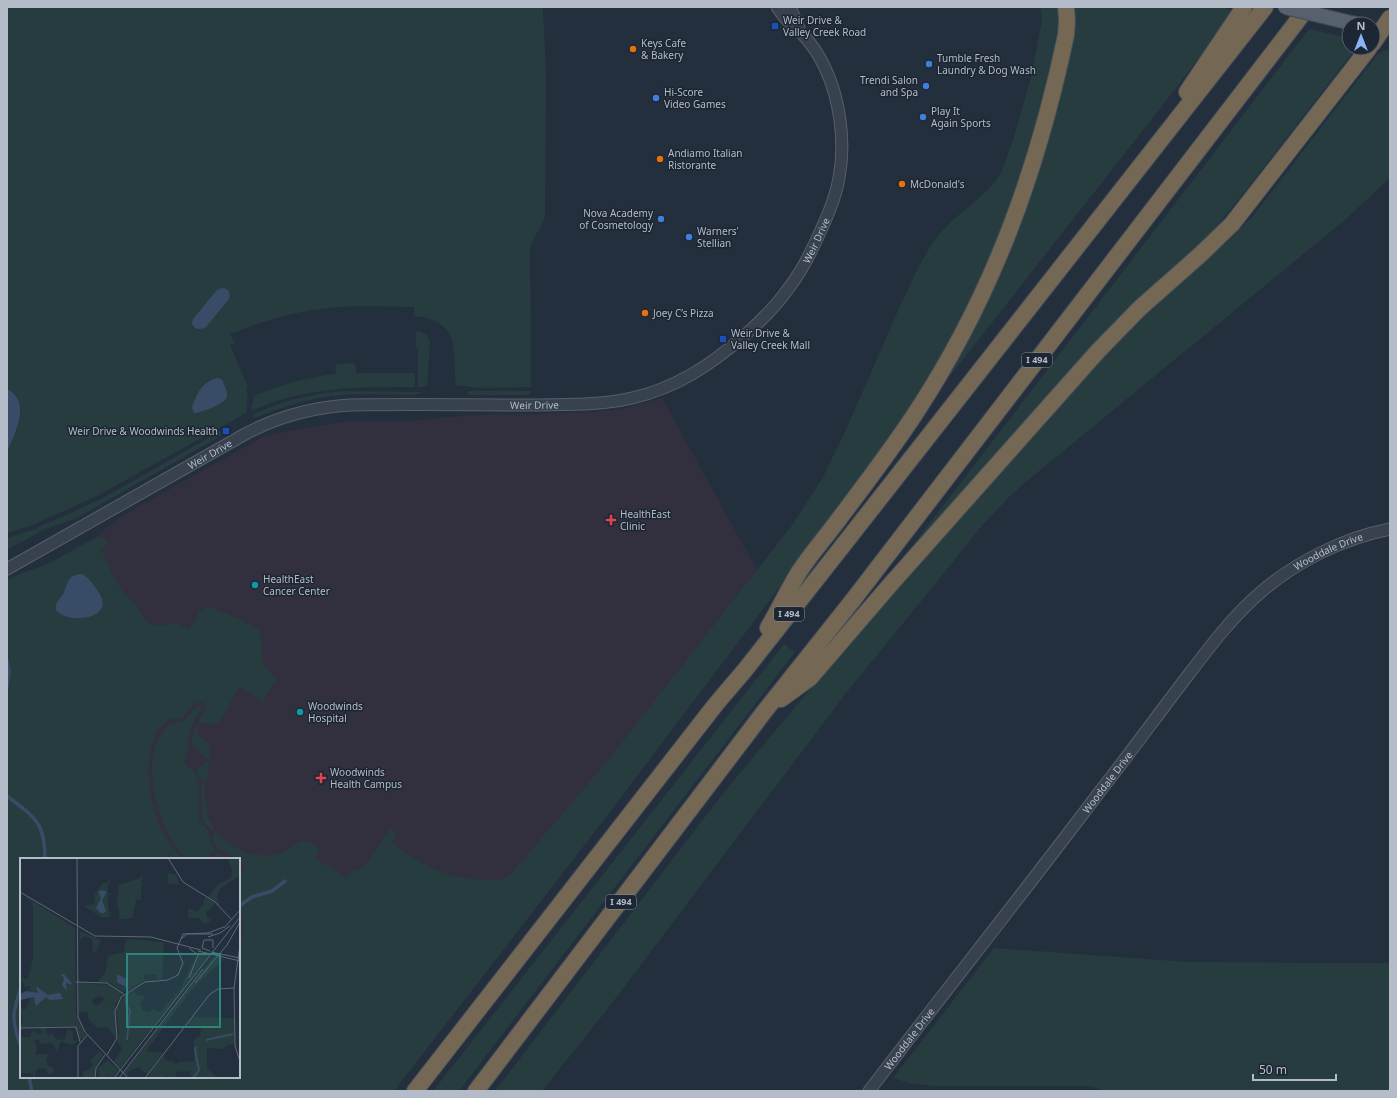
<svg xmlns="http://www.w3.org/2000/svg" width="1397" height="1098" font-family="'Noto Sans',sans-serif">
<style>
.medical{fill:#32303f;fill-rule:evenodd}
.green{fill:#263c3f}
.water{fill:#394c67}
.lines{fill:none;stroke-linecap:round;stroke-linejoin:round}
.stream{stroke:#394c67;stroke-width:3.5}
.minor-casing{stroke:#565f6c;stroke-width:13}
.major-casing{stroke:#414a57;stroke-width:16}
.highway-casing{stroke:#434c59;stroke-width:18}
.minor{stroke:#38414e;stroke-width:11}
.major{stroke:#56606e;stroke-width:14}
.highway{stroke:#746855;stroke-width:16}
.major-bridge-casing{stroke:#414a57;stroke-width:16;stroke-linecap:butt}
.major-bridge{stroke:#56606e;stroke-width:14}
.transit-dot{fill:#1a4fb4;stroke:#1d2633;stroke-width:1.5}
.food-dot{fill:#e8710a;stroke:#1d2633;stroke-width:1.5}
.shop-dot{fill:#3f7fe0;stroke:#1d2633;stroke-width:1.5}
.health-dot{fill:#e0444e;stroke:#1d2633;stroke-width:1.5}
.culture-dot{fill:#0f9aa8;stroke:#1d2633;stroke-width:1.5}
.labels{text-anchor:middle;stroke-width:3;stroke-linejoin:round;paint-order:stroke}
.shield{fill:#1d2633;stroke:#878f9c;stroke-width:1}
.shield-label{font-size:9px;font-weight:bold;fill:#b4bcc9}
.poi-label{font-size:10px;fill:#b4bcc9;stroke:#1d2633;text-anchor:start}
.street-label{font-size:10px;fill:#b4bcc9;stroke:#1d2633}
.inset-river{fill:none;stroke:#394c67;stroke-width:2}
.inset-road{fill:none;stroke:#5e6776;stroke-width:1}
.view{fill:#308480;fill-opacity:0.15;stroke:#308480;stroke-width:2}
.inset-edge{fill:none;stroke:#b4bcc9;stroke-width:2}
</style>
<rect width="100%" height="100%" fill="#242f3e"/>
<path class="medical" d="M 662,398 L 772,597 L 603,821 L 394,1091 L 7,1091 L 7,580 L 20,574 L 52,562 L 96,537 L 120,517 L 264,436 L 340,422 L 412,421 L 470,415 L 541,414 L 603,411 L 626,408 ZM 21,859 L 239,859 L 239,1077 L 21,1077 Z"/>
<path class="green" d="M 7,7 L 543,7 L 546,75 L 545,215 C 543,227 533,236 530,248 L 531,387 L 480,388 L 456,385 C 452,362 462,331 432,320 C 426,317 420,317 414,316 L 414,307 C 385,307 356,305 328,308 C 294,312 261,321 230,334 L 235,343 L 230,345 L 248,387 L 246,390 L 248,396 L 246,413 L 99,495 L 33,525 L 7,533 L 7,452 L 17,429 L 21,409 L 12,392 L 7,389 Z
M 1040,7 L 1060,7 L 1061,19 L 1051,74 L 1008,221 L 938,369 L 865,474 L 724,661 L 603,821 L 394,1091 L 7,1091 L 7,580 L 22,573 L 46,565 L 93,539 L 100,537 L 107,541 L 106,545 L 100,548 C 108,563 114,581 125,594 C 128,598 133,601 136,604 C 142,611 141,620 151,624 C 166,630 170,616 188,629 L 196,619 L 199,612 L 203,610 L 207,606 L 237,618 L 260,630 L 263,665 L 272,672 L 271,674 L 278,679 L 262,701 L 240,686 L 219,722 L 211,725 L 200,722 L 196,734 C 208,740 213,747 210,759 L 205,758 L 200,751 L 193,748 C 187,730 211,711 204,702 C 192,701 188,712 181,718 C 176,719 173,717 169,720 C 144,733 147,783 153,806 C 158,825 168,846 184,859 L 21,859 L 21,1077 L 239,1077 L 239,942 L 243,933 L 242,920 L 239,912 L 239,873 L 243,870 L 244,865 C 241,855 218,856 212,838 L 216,831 C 232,851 259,861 284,852 C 290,849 296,842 303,841 C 308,840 316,846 319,849 L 315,858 L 346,878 L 351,871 L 360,869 L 365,865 L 391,828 L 397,835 L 392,842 C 419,865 449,879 485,880 C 495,881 503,881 511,874 L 608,760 L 793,524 L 822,479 L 845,432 L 900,306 L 919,266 L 930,247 L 940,233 L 952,221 L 989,189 L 996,181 L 1002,171 L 1013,140 L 1031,77 L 1042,20 Z
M 1072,7 L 1219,7 L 1235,11 L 1162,106 L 950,376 L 946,373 L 984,304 Z
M 1309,29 L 1349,38 L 1349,48 L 1356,48 L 1246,190 L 1220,222 L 917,548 L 913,545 Z
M 1387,49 L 1389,52 L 1390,52 L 1390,178 L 1346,219 L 1027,481 L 1009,497 L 980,528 L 932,588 L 850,688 L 606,1011 L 542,1091 L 495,1091 L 721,796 L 820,677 L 1105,349 L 1229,240 L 1253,216 L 1377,55 Z
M 419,331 L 427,335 L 430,342 L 427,385 L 423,387 L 418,387 L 418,348 L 416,348 L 416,332 Z
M 355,363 L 356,373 L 415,373 L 415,387 C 356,387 307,386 251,411 L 254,396 C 280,385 307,377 336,374 L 335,366 L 338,364 Z
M 344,391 L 423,392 L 418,394 L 414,395 C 386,395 358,393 331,396 C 304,400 279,408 254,418 L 253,415 C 282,400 312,394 344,391 Z
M 468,391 L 531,391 L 529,394 L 526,395 L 469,395 Z
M 224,429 L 226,433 L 75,519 L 45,529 L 7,550 L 7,538 L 35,529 L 103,498 Z
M 784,644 L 795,652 L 459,1091 L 433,1091 Z
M 201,705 L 201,709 L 195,719 L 189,732 L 188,750 L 185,755 L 184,759 L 186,765 L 193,770 L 195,772 L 198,784 L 199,820 L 209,832 L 210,842 L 216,850 L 209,854 L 209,857 L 214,859 L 217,852 L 227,859 C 220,859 195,861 190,859 C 183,857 177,847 173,841 C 154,812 139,750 170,724 L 184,721 L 193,710 Z
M 204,762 L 209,763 L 206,783 C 201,781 196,776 197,770 C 198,768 202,765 204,762 Z
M 202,784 L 205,786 C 205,801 205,816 215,829 L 212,831 L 204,822 L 202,818 L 201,786 Z
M 994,948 L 1188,962 L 1390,963 L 1390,1091 L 1103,1091 L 1094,1087 L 1085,1086 L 934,1086 L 909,1083 L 893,1078 Z"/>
<path class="water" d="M 222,288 C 228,288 231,293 229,299 L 206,327 C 201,330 195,330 192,324 L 193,319 L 217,290 Z
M 218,378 C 223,379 223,382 225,387 C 227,391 228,395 226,399 C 223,404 200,413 194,413 L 192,408 C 196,395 202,381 218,378 Z
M 7,389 C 32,402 15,433 7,452 Z
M 82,574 C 89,578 93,584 97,590 C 120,620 66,625 56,610 C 55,603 58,601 62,596 C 69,585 65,575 82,574 Z"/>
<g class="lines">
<path class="stream" d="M 7,661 L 9,670 L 7,686
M 7,796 C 34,817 45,821 45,859
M 239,906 L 252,897 L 272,891 L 285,881
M 21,987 C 12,1015 11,1019 21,1047
M 29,1077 L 32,1091"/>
<defs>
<g id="minor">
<path d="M 790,7 L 799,28"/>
<path id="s1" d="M 7,569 L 247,433 C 280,416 314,407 350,405 C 410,404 469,405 529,405 C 563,404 599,406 632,398 C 676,388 711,365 745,335 C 761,321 776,306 788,289 C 802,271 812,251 821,230 C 829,213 836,196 839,178 C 844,151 842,122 835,95 C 829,74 819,52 804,36 C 799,30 792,26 787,20 C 783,16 780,11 777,7"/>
<path id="s2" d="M 869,1091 C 946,990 1025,891 1101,790 C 1131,752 1159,713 1189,674 C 1211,645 1233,616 1261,592 C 1297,561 1344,538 1390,529"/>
</g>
<path id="major" d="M 1347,22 L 1357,24"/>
<path id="highway" d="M 1373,43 L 1390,18
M 1187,92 L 1244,7
M 768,628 C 779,609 788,590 799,572 C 810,555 824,539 836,523 C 863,487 890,452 915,414 C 992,297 1037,173 1066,35 L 1067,21 L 1066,7
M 781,699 L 810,678 L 890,585 L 1098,351 L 1140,308 L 1201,254 L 1232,224 L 1369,48
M 415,1091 L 716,704 L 745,670 L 837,553 L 1265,7
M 476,1091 L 764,712 L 853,600 L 1308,7"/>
</defs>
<use href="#minor" class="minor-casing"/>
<use href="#major" class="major-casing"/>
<use href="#highway" class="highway-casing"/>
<use href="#minor" class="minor"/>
<use href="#major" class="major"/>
<use href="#highway" class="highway"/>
<defs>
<path id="major-bridge" d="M 1285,7 L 1347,22"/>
</defs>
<use href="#major-bridge" class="major-bridge-casing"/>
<use href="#major-bridge" class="major-bridge"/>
</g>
<g class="transit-dot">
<rect x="771" y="22" width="8" height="8" rx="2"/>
<rect x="719" y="335" width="8" height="8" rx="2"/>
<rect x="222" y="427" width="8" height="8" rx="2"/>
</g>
<g class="food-dot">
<circle cx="633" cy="49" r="4"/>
<circle cx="660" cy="159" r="4"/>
<circle cx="902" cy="184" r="4"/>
<circle cx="645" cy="313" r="4"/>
</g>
<g class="shop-dot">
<circle cx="929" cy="64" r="4"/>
<circle cx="926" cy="86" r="4"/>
<circle cx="656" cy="98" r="4"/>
<circle cx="923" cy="117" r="4"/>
<circle cx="661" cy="219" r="4"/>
<circle cx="689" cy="237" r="4"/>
</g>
<g class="health-dot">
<path d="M609 514h4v4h4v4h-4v4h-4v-4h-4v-4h4z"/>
<path d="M319 772h4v4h4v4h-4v4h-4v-4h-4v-4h4z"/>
</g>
<g class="culture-dot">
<circle cx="255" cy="585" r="4"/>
<circle cx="300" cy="712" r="4"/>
</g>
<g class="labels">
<g class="shield">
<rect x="1022" y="353" width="30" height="14" rx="3"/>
<rect x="774" y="607" width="30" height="14" rx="3"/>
<rect x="606" y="895" width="30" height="14" rx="3"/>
</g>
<g class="shield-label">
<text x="1037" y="363">I 494</text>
<text x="789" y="617">I 494</text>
<text x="621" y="905">I 494</text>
</g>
<g class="poi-label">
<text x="783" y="24">Weir Drive &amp;<tspan x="783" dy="12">Valley Creek Road</tspan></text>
<text x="641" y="47">Keys Cafe<tspan x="641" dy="12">&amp; Bakery</tspan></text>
<text x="937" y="62">Tumble Fresh<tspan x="937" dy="12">Laundry &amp; Dog Wash</tspan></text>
<text x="918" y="84" text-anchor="end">Trendi Salon<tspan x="918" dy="12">and Spa</tspan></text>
<text x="664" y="96">Hi-Score<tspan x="664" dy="12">Video Games</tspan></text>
<text x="931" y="115">Play It<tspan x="931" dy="12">Again Sports</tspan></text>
<text x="668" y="157">Andiamo Italian<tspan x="668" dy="12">Ristorante</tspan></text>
<text x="910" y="188">McDonald's</text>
<text x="653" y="217" text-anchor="end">Nova Academy<tspan x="653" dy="12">of Cosmetology</tspan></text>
<text x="697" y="235">Warners'<tspan x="697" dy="12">Stellian</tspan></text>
<text x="653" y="317">Joey C’s Pizza</text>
<text x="731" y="337">Weir Drive &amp;<tspan x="731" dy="12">Valley Creek Mall</tspan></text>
<text x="218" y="435" text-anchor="end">Weir Drive &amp; Woodwinds Health</text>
<text x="620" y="518">HealthEast<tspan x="620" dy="12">Clinic</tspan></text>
<text x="263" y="583">HealthEast<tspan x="263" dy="12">Cancer Center</tspan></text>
<text x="308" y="710">Woodwinds<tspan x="308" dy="12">Hospital</tspan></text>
<text x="330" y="776">Woodwinds<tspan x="330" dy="12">Health Campus</tspan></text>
</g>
<g class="street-label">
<text dy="4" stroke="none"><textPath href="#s1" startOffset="916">Weir Drive</textPath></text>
<text dy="4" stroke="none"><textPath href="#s1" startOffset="568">Weir Drive</textPath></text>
<text dy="4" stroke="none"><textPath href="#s1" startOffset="233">Weir Drive</textPath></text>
<text dy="4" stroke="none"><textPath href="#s2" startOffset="714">Wooddale Drive</textPath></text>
<text dy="4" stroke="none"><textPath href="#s2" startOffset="390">Wooddale Drive</textPath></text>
<text dy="4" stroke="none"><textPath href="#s2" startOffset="66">Wooddale Drive</textPath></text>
</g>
</g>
<g transform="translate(20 858)">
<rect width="220" height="220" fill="#242f3e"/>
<path d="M 207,0 L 220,0 L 220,17 L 199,32 L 197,39 L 200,48 L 188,39 L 198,26 L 211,20 L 212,12 ZM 121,15 L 123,20 L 121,25 L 126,26 L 121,27 L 121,41 L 116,42 L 112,60 L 97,62 L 100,60 L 97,46 L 99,27 L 95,25 L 102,26 L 121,20 ZM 148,15 L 156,17 L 159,27 L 148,26 ZM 89,20 L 90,25 L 87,29 L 88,35 L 93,36 L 88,37 L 88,49 L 89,54 L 94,55 L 89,55 L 90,59 L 81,59 L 64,48 L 75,46 L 74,37 L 83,25 L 88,25 ZM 0,35 L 55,70 L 56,156 L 65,177 L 60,182 L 56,168 L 0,169 L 3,163 L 0,151 L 6,151 L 13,134 L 7,133 L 0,136 L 10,131 L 9,128 L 6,129 L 0,127 L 5,128 L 0,120 L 8,121 L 13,101 L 13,45 ZM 185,39 L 195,45 L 186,55 L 187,60 L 191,61 L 187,66 L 182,65 L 179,60 L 168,60 L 168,50 L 177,54 L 183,47 ZM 60,73 L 81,82 L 76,94 L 73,94 L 72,81 L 65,78 L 59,82 ZM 106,81 L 144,84 L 142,122 L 137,121 L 137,118 L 134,116 L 124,117 L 124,122 L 134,121 L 135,118 L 135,121 L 123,123 L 104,134 L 90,125 L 78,124 L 85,115 L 88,98 L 104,94 ZM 177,94 L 189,97 L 100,210 L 94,204 L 102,190 L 97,184 L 99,174 L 96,151 L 99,142 L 114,132 L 117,137 L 124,138 L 125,141 L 120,144 L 122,152 L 130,154 L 133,151 L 140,154 L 160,131 L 177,96 L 172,116 L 178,99 ZM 194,98 L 197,99 L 186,114 L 198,99 L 204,101 L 172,131 L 126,193 L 143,195 L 127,216 L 118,209 L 109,214 L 108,218 L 104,215 ZM 59,125 L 91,127 L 103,135 L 95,146 L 79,138 L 72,142 L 72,145 L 77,148 L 85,141 L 95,147 L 96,180 L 87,169 L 78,170 L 69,162 L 67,154 L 59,154 ZM 173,159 L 214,160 L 214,186 L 207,187 L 203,191 L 187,190 L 187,211 L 197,219 L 172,220 L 169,213 L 156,214 L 156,220 L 148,220 L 147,217 L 144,220 L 131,220 L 129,217 L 143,198 L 147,203 L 154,204 L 156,207 L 158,204 L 174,203 L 174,182 L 180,178 L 181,171 L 180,168 L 166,167 ZM 20,170 L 26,170 L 27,177 L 30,178 L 32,175 L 37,182 L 45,181 L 47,172 L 53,173 L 53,182 L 58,183 L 52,187 L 41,183 L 37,194 L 33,185 L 21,186 L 19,182 L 14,182 L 17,190 L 15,197 L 29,195 L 26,203 L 29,209 L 33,209 L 34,215 L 28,216 L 26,211 L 19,210 L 15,214 L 16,220 L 13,220 L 13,215 L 0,215 L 0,179 L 10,179 L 12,173 L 23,176 ZM 80,193 L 83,197 L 76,208 L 74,220 L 63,220 L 63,213 L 69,212 L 73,207 L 70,202 ZM 88,202 L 98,212 L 92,220 L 88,220 L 87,216 L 85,220 L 80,220 L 78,210 Z" fill="#263c3f"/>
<path d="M 82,32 L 87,34 L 82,42 L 86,53 L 82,56 L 76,50 L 81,40 L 78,34 ZM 44,116 L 53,127 L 46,125 L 47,133 L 42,127 L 44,120 L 41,117 ZM 97,116 L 108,122 L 106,129 L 97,124 ZM 16,128 L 28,137 L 40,135 L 43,141 L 30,142 L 26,139 L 16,148 L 14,139 L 0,142 L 0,136 L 6,133 L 18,135 Z" fill="#394c67"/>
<path class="inset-river" d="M 106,137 L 106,147 L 110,152 L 107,182M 186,182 L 213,176M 173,220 L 179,212 L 175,191 L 177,189"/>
<path class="inset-road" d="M 57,0 L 58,159 L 65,174 L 108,220M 148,0 L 163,24 L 195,44 L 212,62M 0,34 L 75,78 L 131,79 L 181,92M 204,70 L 220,52M 188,79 L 200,75 L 210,68M 161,81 L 167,76 L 193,76M 220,87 L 214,130 L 215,188 L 220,203M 169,90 L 178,97 L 169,120M 178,93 L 220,103M 190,93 L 182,90 L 184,82 L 193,82 L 193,90M 191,94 L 220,100M 56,124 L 87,125 L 104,136M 175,125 L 207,87 L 220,64M 0,170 L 56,169 L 60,184M 87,197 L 97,180 L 95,153 L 101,139 L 125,124 L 148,122 L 158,117 L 163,105 L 157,90 L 163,76 L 188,75 L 204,69M 58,220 L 58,188 L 67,177M 75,220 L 76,210 L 85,197M 94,220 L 220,59M 99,220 L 183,111M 125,220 L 190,136 L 198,131 L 214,130"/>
<path class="view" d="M 107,96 L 200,96 L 200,169 L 107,169 Z"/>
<rect width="220" height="220" class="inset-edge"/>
</g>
<rect width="1397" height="1098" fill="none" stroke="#b4bcc9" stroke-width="16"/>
<g transform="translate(1361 36)"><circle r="19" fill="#1d2633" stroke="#59626f"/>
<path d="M0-3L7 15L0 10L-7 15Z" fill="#8ab4f8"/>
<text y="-6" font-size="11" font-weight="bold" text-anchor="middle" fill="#b4bcc9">N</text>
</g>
<path d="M1253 1074v6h83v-6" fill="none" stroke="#b4bcc9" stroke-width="2"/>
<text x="1259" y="1074" font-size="12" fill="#b4bcc9" stroke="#1d2633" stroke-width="3" paint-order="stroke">50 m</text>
</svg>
